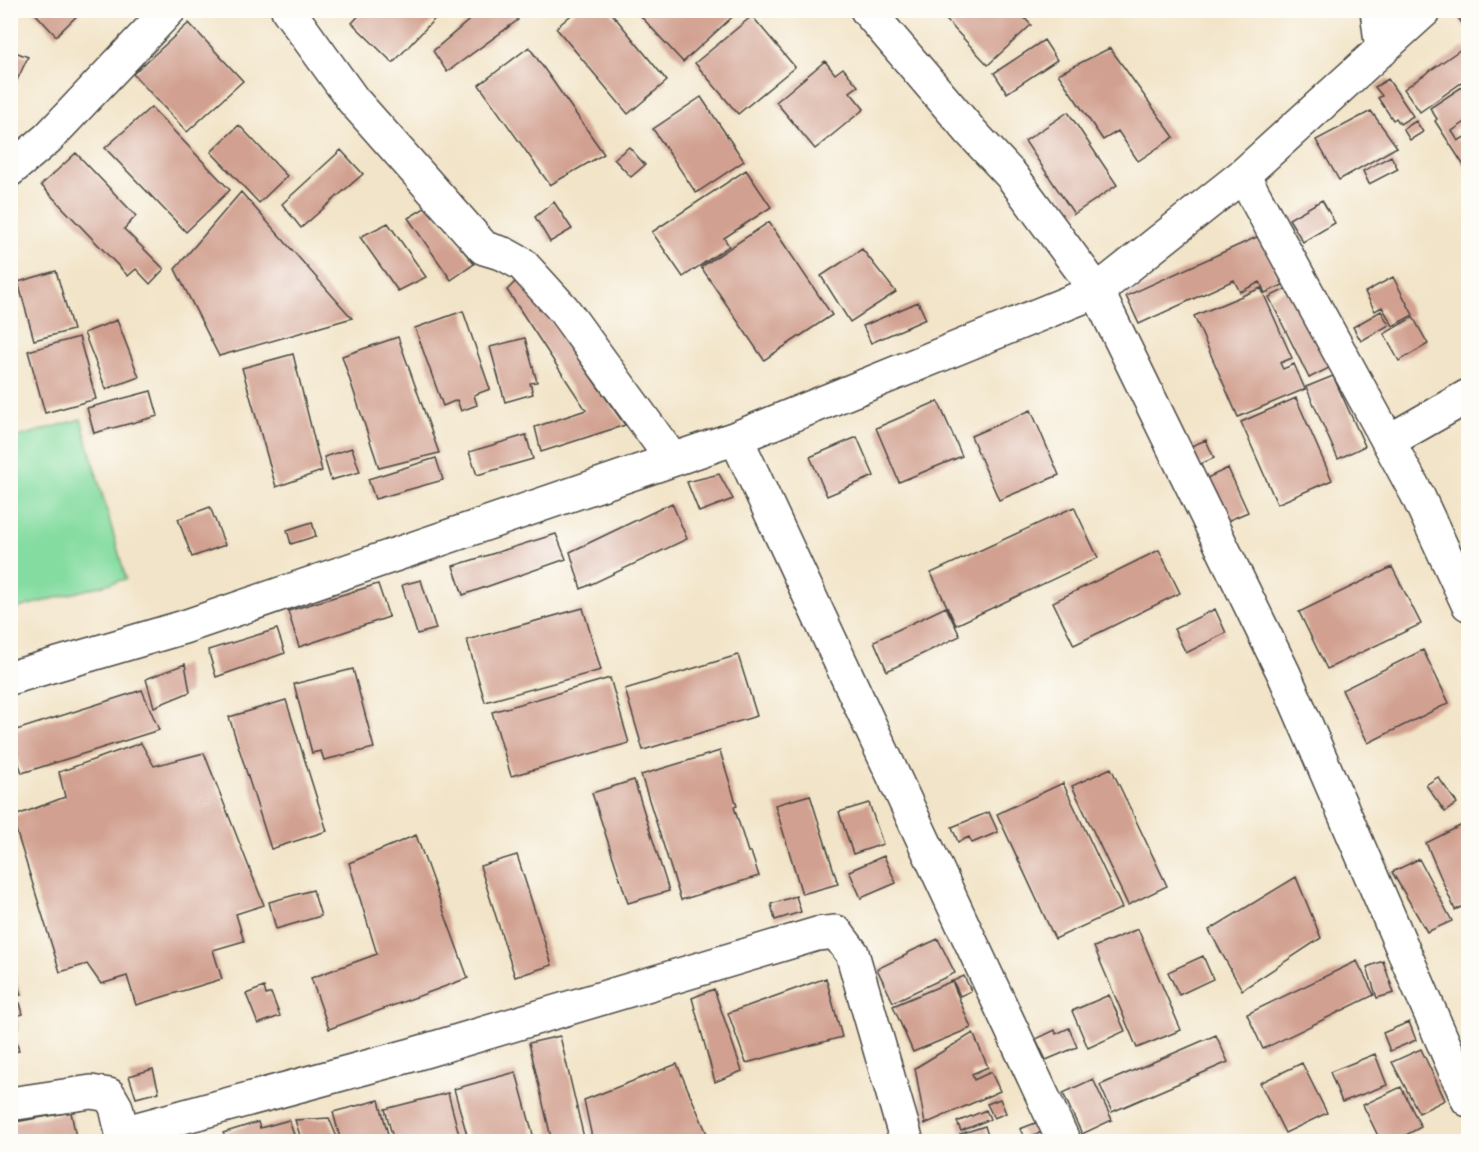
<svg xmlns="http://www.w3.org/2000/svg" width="1479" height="1152" font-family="Dekko,sans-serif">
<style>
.green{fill:#84dca0;stroke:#588466;stroke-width:1.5}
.building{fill:#d1a090}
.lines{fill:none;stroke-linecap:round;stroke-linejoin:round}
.minor-casing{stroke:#494743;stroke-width:36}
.minor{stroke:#fff;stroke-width:33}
</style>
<rect width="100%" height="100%" fill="#fdfcf7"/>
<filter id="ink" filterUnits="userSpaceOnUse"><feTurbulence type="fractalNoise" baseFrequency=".0167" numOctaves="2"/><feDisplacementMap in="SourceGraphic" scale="12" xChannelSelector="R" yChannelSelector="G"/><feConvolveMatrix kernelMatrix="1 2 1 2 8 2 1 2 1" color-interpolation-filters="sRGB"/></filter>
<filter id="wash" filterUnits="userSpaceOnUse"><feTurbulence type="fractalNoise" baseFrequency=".008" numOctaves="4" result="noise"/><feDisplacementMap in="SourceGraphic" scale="24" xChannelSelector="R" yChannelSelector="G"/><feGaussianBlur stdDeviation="1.35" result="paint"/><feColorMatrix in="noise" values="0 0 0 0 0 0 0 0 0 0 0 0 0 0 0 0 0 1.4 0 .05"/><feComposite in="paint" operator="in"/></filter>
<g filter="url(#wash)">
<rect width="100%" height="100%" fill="#f2e4c8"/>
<path class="green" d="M 81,419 L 126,579 L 11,610 L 11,439 Z"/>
<g id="blocks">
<path class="building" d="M 32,10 L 83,10 L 56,36 Z
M 364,10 L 443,10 L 393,63 L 352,23 Z
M 481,10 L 509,10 L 518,20 L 447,72 L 433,51 Z
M 577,10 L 609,10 L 667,81 L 628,114 L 556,28 Z
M 639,10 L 740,10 L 683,62 L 637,12 Z
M 937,10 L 1017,10 L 1031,25 L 988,65 Z
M 1453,10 L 1468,10 L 1468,28 L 1466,29 Z
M 752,16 L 795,67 L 738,114 L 695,63 Z
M 189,23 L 243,81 L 187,132 L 133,74 Z
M 1044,40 L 1057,60 L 1007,93 L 994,73 Z
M 529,47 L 604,154 L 550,185 L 479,85 Z
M 1464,47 L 1468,54 L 1468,78 L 1420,112 L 1404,89 Z
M 1110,48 L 1174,137 L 1138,161 L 1118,131 L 1103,140 L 1058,74 Z
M 10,50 L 28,57 L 10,95 Z
M 825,61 L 835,74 L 843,68 L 858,86 L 850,92 L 864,109 L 815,149 L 776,102 Z
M 1388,79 L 1413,116 L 1400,124 L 1396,118 L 1393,120 L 1378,98 L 1382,96 L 1375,87 Z
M 1468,83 L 1468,124 L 1467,121 L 1452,131 L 1458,141 L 1468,135 L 1468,172 L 1435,121 L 1437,119 L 1430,108 Z
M 701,97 L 744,161 L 696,193 L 653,129 Z
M 151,107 L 230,190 L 186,232 L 105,148 Z
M 1371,111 L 1397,147 L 1339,180 L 1316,140 Z
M 1068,112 L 1117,185 L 1074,214 L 1025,141 Z
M 1416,121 L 1423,132 L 1410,140 L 1403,129 Z
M 239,125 L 287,176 L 259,203 L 211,152 Z
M 629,147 L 645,165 L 631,177 L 614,159 Z
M 341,150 L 363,174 L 301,228 L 282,204 Z
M 76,153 L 136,216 L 124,229 L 164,269 L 150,284 L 136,269 L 128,276 L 41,185 Z
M 1391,156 L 1398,169 L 1369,184 L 1363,171 Z
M 746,170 L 771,207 L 724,238 L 729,246 L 683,277 L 652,232 Z
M 241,192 L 352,318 L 219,356 L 175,269 Z
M 1322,200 L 1335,223 L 1303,242 L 1289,219 Z
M 554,202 L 572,229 L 550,242 L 535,217 Z
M 428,206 L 474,264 L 451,280 L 408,218 Z
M 769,222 L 832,315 L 764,360 L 701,267 Z
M 388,223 L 426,277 L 398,291 L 360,237 Z
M 1259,236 L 1283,285 L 1265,293 L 1260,282 L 1240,292 L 1234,280 L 1139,324 L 1126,296 Z
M 862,249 L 896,292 L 850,322 L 821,276 Z
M 56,271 L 73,330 L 34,340 L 18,282 Z
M 520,277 L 625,425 L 541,452 L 535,427 L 586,410 L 507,290 Z
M 1393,277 L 1413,315 L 1393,326 L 1382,307 L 1375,311 L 1365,292 Z
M 1292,286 L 1331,367 L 1309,378 L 1269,297 Z
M 1261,288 L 1292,358 L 1280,363 L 1283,369 L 1294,364 L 1305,389 L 1238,417 L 1194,316 Z
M 918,302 L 926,319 L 871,343 L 863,326 Z
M 463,311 L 490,389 L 474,395 L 477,405 L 461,411 L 457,400 L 443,406 L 415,328 Z
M 1381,311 L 1389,325 L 1361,341 L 1353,327 Z
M 1413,317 L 1428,344 L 1399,361 L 1384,334 Z
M 117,320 L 139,377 L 106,389 L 84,333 Z
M 79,337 L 96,399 L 45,413 L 28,351 Z
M 398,337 L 439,453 L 379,468 L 342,356 Z
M 525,338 L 537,382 L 530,383 L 533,394 L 505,402 L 490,347 Z
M 293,354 L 322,471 L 276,487 L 242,368 Z
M 1333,376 L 1365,446 L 1338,459 L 1306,387 Z
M 151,391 L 158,416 L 94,433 L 87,408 Z
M 1296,398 L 1332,480 L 1277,504 L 1241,422 Z
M 938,401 L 962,456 L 899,482 L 876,428 Z
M 1031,410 L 1059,475 L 999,500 L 971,436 Z
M 526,435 L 533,459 L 477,475 L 469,452 Z
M 857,437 L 874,476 L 827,496 L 810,457 Z
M 1206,440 L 1214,458 L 1192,468 L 1184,449 Z
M 352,448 L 360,472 L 331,480 L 324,457 Z
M 436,458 L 443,480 L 375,499 L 368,479 Z
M 1228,468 L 1248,512 L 1227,521 L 1207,478 Z
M 719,474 L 733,499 L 699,512 L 687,482 Z
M 672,503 L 687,539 L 581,589 L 570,552 Z
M 210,507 L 225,545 L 192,557 L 178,519 Z
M 1074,507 L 1098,558 L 956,625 L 931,573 Z
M 312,522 L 316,536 L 291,544 L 287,530 Z
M 556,534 L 566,559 L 463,595 L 453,566 Z
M 1159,550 L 1180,593 L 1074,645 L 1053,602 Z
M 1392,567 L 1421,624 L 1327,669 L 1299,612 Z
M 421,580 L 436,629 L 417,634 L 402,585 Z
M 378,584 L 389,617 L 299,647 L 288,611 Z
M 946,607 L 960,636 L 887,671 L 874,641 Z
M 583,608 L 601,670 L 485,702 L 467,640 Z
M 1215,609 L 1226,633 L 1186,653 L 1174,629 Z
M 277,629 L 285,653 L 216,677 L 208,650 Z
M 1423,650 L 1449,703 L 1368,743 L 1342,690 Z
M 738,655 L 757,716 L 643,750 L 625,689 Z
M 185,664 L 190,692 L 154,707 L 146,679 Z
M 353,669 L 374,748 L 324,760 L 321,751 L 312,753 L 294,684 Z
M 610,678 L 629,743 L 511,776 L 492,712 Z
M 142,690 L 159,730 L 22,773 L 10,738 L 10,732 Z
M 286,700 L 327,831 L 271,849 L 229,717 Z
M 141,743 L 154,766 L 204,753 L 264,905 L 236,914 L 244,941 L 213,950 L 222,979 L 136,1005 L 127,976 L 101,984 L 87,964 L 60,972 L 12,817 L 65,797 L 59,772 Z
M 720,751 L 737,806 L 734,807 L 748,852 L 751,852 L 759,876 L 681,900 L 641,775 Z
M 1111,768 L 1167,886 L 1128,905 L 1072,786 Z
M 1438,777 L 1457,803 L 1445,812 L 1426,785 Z
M 634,780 L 669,891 L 628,903 L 592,793 Z
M 1063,783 L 1122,908 L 1055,939 L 997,814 Z
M 810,795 L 838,884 L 802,894 L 775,805 Z
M 869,803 L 883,844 L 853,854 L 839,812 Z
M 989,812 L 998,832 L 972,843 L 969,837 L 958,842 L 952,827 Z
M 1468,822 L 1468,904 L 1455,910 L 1426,843 Z
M 416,835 L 468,978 L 329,1029 L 311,978 L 377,954 L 349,863 Z
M 517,855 L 552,965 L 515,977 L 480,866 Z
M 884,856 L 896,883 L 861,898 L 849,871 Z
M 1419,859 L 1452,921 L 1427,932 L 1392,872 Z
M 1296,877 L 1321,938 L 1242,990 L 1209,930 Z
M 313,890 L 321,916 L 276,929 L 269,902 Z
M 796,896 L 801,912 L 775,920 L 771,904 Z
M 1138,929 L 1181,1030 L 1137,1048 L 1094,947 Z
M 938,939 L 955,973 L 893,1002 L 877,969 L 908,954 L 907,953 Z
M 1203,956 L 1213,979 L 1179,995 L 1168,972 Z
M 10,959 L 21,995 L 13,997 L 15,1001 L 12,1002 L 13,1005 L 20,1003 L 23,1014 L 16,1016 L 19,1027 L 13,1029 L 19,1051 L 10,1053 Z
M 1357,961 L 1374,995 L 1263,1049 L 1247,1014 Z
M 1383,961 L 1394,993 L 1377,998 L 1367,967 Z
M 964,976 L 971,991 L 960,996 L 953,981 Z
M 826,978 L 842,1037 L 746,1063 L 728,1013 Z
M 952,981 L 971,1028 L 913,1052 L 893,1006 Z
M 264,987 L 266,995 L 271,993 L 280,1016 L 258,1024 L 246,994 Z
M 714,989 L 742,1071 L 715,1082 L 692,998 Z
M 1109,995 L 1125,1031 L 1088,1048 L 1072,1011 Z
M 1409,1022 L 1416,1040 L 1390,1051 L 1383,1033 Z
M 1069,1028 L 1077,1047 L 1046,1060 L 1036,1039 L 1055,1030 L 1056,1034 Z
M 973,1033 L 988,1067 L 972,1074 L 974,1080 L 991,1072 L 1000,1091 L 925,1124 L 915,1068 Z
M 1216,1035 L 1228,1062 L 1112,1112 L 1100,1085 Z
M 560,1036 L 585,1142 L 552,1142 L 529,1043 Z
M 1421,1049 L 1445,1100 L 1419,1113 L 1392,1062 Z
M 1375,1054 L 1387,1085 L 1342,1102 L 1330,1072 Z
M 1302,1063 L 1327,1113 L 1285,1133 L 1260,1083 Z
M 677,1064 L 708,1136 L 692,1142 L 593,1142 L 584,1100 Z
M 153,1069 L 159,1092 L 136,1098 L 129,1076 Z
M 516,1072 L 535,1142 L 469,1142 L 454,1089 Z
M 1093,1079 L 1112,1120 L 1082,1134 L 1063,1093 Z
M 1401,1087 L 1421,1127 L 1393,1142 L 1381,1142 L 1363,1105 Z
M 448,1093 L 461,1142 L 394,1142 L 385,1109 Z
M 1000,1099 L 1006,1113 L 994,1118 L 987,1104 Z
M 379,1100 L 390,1142 L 341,1142 L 333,1112 Z
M 986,1110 L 990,1119 L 961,1131 L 957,1122 Z
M 71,1112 L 77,1142 L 10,1142 L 10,1123 Z
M 329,1118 L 338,1140 L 302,1142 L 295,1120 Z
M 289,1120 L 296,1141 L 219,1142 L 226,1139 L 223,1133 L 258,1122 L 260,1128 Z
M 1038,1122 L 1042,1132 L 1025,1139 L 1020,1129 Z
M 985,1126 L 990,1142 L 963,1142 L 960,1134 Z"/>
</g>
</g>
<g filter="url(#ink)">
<use href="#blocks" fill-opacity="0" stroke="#494743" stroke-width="1.5"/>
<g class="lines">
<defs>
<path id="minor" d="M 288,10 L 353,100 L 484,248 L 504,254 L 522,264 L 563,309 L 672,459
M 867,10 L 971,132 L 1012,176 L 1097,291 L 1284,674 L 1468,1100
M 1377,10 L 1382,50
M 10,170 L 48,138 L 169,10
M 1243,175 L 1417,494 L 1468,604
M 736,438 L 1064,1142
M 1389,441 L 1468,396
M 10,678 L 184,627 L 736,438 L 1097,291 L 1243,175 L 1425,10
M 10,1104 L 91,1092 L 109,1095 L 116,1107 L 124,1142
M 123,1133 L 408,1056 L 817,934 L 836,932 L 852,953 L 907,1142"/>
</defs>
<use href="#minor" class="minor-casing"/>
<use href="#minor" class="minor"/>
</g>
</g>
<rect width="1479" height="1152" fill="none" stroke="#fdfcf7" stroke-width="36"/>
</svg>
